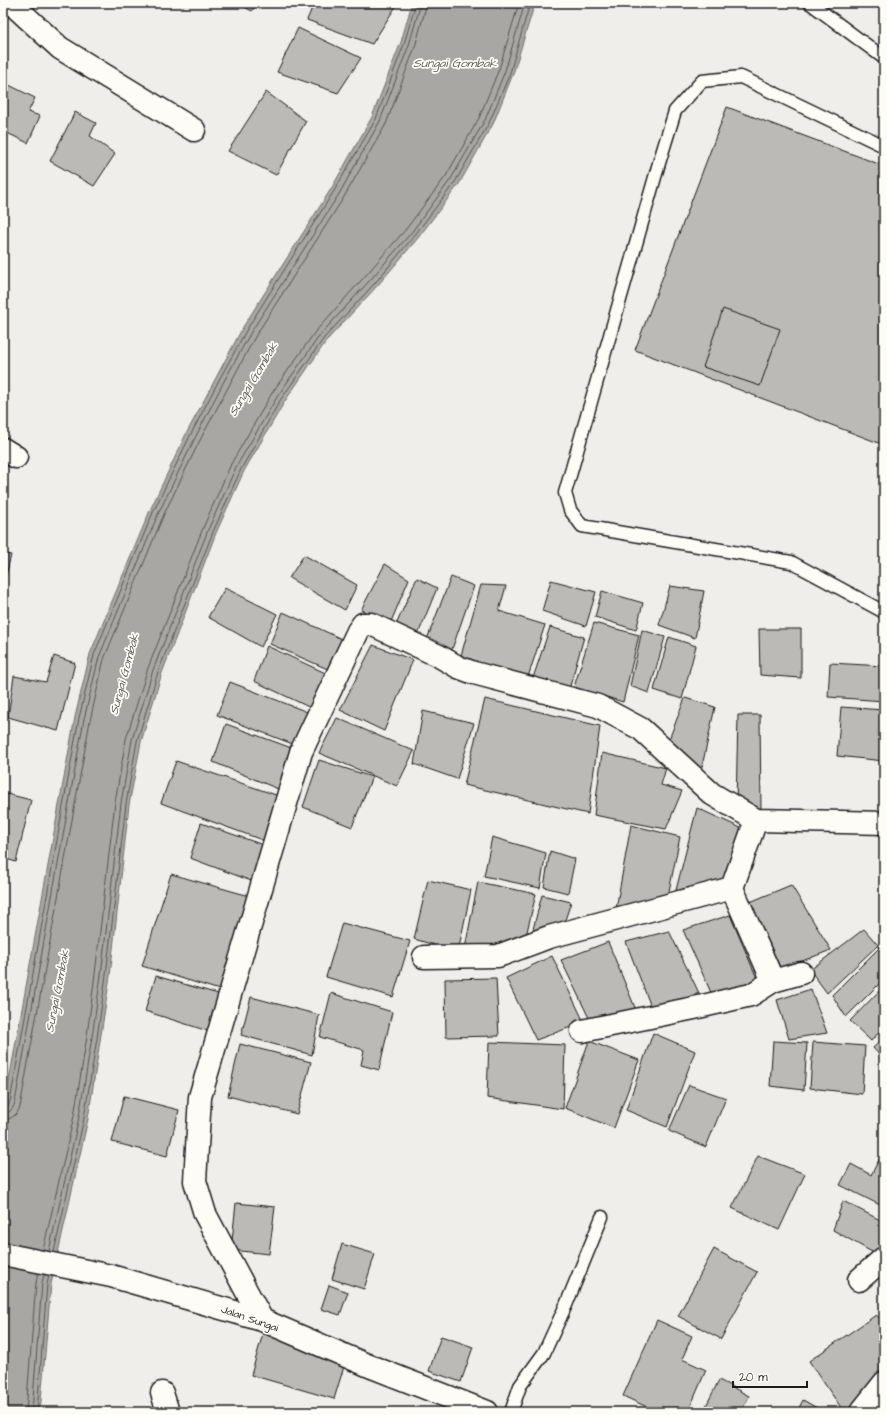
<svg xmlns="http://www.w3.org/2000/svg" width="887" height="1415" font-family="'Architects Daughter',sans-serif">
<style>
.water{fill:#a8a7a3;stroke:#706f6d}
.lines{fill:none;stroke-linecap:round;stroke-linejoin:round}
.shore{stroke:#545452;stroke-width:1}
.building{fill:#bbbab6;stroke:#1c1c1c}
.lane-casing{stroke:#1c1c1c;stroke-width:15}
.street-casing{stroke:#1c1c1c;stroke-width:25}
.lane{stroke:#fdfcf7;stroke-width:12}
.street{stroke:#fdfcf7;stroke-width:22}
.labels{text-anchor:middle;stroke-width:3.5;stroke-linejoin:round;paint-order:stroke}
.street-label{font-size:11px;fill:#1c1c1c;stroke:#fdfcf7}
.water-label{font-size:12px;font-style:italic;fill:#5b5b59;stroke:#fdfcf7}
</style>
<rect width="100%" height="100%" fill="#f0eeea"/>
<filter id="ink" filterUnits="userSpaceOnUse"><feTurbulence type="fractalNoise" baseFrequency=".025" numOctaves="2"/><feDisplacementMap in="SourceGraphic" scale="8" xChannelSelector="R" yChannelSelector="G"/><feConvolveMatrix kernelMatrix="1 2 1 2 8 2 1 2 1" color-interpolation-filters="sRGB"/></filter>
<g filter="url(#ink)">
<path class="water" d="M 412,3 L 535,3 L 513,74 L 493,124 L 459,184 L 418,238 L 378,285 L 327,340 L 285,401 L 244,471 L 216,533 L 162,673 L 141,742 L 129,805 L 110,976 L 88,1119 L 51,1284 L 40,1412 L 3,1412 L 3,1113 L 75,717 L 90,654 L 151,508 L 185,436 L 243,327 L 331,189 L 372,117 L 401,42 Z"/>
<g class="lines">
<path class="shore" d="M 3,1109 C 11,1108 11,1096 12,1090 L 79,718 L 94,655 L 154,510 L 189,438 L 219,380 L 247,329 L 334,191 L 376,119 L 404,44 L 416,3
M 3,1114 C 15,1113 15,1101 17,1091 L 84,719 L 99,657 L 159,512 L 194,440 L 223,383 L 251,332 L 339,194 L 380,121 L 409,45 L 421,3
M 3,1120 C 12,1119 17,1115 20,1107 L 90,721 L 104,659 L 164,514 L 199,442 L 256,335 L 344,197 L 386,124 L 415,47 L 427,3
M 43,1250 L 74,1116 L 87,1036 L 95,974 L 115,802 L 126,739 L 148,668 L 203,528 L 231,464 L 272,393 L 315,332 L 366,275 L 406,229 L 446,176 L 479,118 L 499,69 L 519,3
M 49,1251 L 79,1117 L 92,1037 L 101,975 L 121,803 L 132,740 L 153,670 L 208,530 L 236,467 L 277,397 L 320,335 L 371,279 L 411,233 L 451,179 L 485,120 L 505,71 L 525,3
M 54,1252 L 84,1118 L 97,1038 L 106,975 L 126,804 L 137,741 L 158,672 L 213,532 L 241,469 L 281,399 L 324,338 L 375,283 L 414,236 L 455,182 L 489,123 L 510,73 L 530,3
M 26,1412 L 36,1283 L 38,1273
M 32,1412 L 42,1283 L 44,1275
M 37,1412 L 47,1284 L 49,1276"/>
</g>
<path class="building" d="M 237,3 L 257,3 L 252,11 Z
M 314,3 L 398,3 L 372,44 L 307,20 Z
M 298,28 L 361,58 L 338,93 L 277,72 Z
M 9,85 L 35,98 L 28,112 L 40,116 L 28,143 L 3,131 L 3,97 Z
M 266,92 L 306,121 L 276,175 L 228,151 Z
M 727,107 L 884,166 L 884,445 L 635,350 Z
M 75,112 L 96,123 L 90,136 L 115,154 L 94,186 L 50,161 Z
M 723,309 L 780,329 L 760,386 L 703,367 Z
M 3,553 L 11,555 L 3,588 Z
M 304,555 L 357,585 L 345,610 L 289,578 Z
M 385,564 L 409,579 L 390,624 L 361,610 Z
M 451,577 L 474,586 L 451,652 L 426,642 Z
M 417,578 L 437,588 L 417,637 L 396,625 Z
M 551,580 L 596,592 L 586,626 L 542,611 Z
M 481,585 L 506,586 L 499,611 L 545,625 L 527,680 L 460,659 Z
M 670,586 L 704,591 L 695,638 L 659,625 Z
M 225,588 L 277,614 L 261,647 L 208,617 Z
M 602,591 L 643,603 L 636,630 L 595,617 Z
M 283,612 L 346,641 L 330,670 L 270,644 Z
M 594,623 L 639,635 L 623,702 L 574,687 Z
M 550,627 L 584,637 L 568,693 L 532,681 Z
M 759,629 L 801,629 L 801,678 L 760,675 Z
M 642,630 L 665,637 L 649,693 L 630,686 Z
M 669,637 L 696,646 L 682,699 L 654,690 Z
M 373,645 L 413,660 L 384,731 L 340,710 Z
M 267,646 L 332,676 L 313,709 L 254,681 Z
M 54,656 L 75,663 L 58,731 L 8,717 L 14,676 L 46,682 Z
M 830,663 L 884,666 L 884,701 L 828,697 Z
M 230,682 L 310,713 L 298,746 L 217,715 Z
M 685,698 L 715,707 L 701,771 L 668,742 Z
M 485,699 L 600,726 L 588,814 L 464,785 Z
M 841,707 L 884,710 L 884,761 L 837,756 Z
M 423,711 L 474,723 L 457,779 L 414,764 Z
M 738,715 L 760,715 L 761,813 L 736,806 Z
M 337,718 L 414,751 L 397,786 L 319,753 Z
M 226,724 L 297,750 L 283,791 L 213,762 Z
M 602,753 L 666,768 L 661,785 L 682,791 L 666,829 L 594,815 Z
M 319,760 L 372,777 L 352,827 L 303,807 Z
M 176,761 L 279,796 L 265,841 L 161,803 Z
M 3,793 L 31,800 L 16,862 L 3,858 Z
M 697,808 L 743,829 L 725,885 L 675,894 Z
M 201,823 L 266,846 L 254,882 L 190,858 Z
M 631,825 L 680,837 L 667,901 L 616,909 Z
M 492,837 L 546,853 L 540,888 L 484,876 Z
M 550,851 L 575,859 L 568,893 L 544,887 Z
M 171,874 L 253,897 L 226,992 L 142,966 Z
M 428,880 L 471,890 L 458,952 L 414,939 Z
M 478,882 L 536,894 L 525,940 L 499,950 L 465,948 Z
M 791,885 L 831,950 L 781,969 L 750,902 Z
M 542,895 L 571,902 L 562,929 L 532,933 Z
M 730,915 L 759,983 L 713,997 L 683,930 Z
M 342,923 L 410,941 L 393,997 L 326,977 Z
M 864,929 L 878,945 L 827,993 L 810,970 Z
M 669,931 L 699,993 L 653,1012 L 626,942 Z
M 608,942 L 636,1010 L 590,1020 L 561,960 Z
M 881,946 L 884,949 L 884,979 L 846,1017 L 832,995 Z
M 552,956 L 584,1022 L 536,1040 L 506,978 Z
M 3,971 L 8,975 L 3,980 Z
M 156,976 L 225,996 L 211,1032 L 145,1011 Z
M 496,978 L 499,1036 L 446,1037 L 445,979 Z
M 884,986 L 884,1027 L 871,1041 L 850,1021 Z
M 811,989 L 827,1033 L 789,1039 L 777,1000 Z
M 331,993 L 392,1012 L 379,1070 L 361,1065 L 364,1050 L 320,1037 Z
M 251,997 L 319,1015 L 312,1055 L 241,1035 Z
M 653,1033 L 695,1051 L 667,1127 L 626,1110 Z
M 884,1038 L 884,1060 L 873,1048 Z
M 589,1041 L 639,1060 L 614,1128 L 565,1108 Z
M 773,1041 L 807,1043 L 804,1090 L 770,1086 Z
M 489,1042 L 565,1045 L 563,1109 L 487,1098 Z
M 813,1042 L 865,1046 L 862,1094 L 810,1088 Z
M 240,1044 L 311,1062 L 297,1114 L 228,1096 Z
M 689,1085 L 726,1098 L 706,1147 L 669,1131 Z
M 124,1096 L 179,1110 L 167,1156 L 112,1142 Z
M 758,1156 L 805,1174 L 779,1230 L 732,1208 Z
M 881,1156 L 884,1158 L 884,1207 L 840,1185 L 851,1164 L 871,1175 Z
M 843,1201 L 884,1222 L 884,1250 L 879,1256 L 833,1230 Z
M 236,1203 L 275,1207 L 269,1254 L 231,1250 Z
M 342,1244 L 375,1254 L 364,1289 L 332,1279 Z
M 714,1249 L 757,1272 L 721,1339 L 678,1316 Z
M 329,1285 L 348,1292 L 340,1315 L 321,1309 Z
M 876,1315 L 884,1322 L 884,1373 L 853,1412 L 844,1412 L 809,1361 Z
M 657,1320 L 692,1336 L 682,1359 L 706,1370 L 688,1412 L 658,1412 L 623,1396 Z
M 264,1330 L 346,1360 L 334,1399 L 251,1375 Z
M 441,1336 L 473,1347 L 461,1382 L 429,1371 Z
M 719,1380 L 749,1396 L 741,1412 L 703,1412 Z
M 803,1400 L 824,1412 L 797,1412 Z"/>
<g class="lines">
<defs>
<path id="lane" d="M 810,3 L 884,58
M 884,146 L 741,77 L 702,81 L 675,111 L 659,163 L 565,493 L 570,510 L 582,526 L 791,562 L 884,612
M 511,1412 L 520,1386 L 544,1353 L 566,1305 L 602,1217"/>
<path id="street" d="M 11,3 L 60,48 L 194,130
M 3,449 L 16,457
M 732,888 L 773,981
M 424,957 L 498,956 L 549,937 L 732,888 L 756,820
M 582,1031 L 694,1008 L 751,995 L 773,981 L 801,973
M 3,1254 L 111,1276 L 262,1320 L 367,1365 L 487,1412
M 859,1280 L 884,1258
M 262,1320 L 205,1214 L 195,1181 L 200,1097 L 301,752 L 358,631 L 363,624 L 371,624 L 439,656 L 458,667 L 474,673 L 598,706 L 641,729 L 712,794 L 756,820 L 884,823
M 162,1393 L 168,1412
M 861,1412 L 884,1383"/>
</defs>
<use href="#lane" class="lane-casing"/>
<use href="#street" class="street-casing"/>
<use href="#lane" class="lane"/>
<use href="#street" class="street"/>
</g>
</g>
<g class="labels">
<g class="street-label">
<text transform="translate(250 1318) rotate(19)" y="4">Jalan Sungai</text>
</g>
<g class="water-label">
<text x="455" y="67">Sungai Gombak</text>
<text transform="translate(253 379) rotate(-59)" y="4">Sungai Gombak</text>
<text transform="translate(124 674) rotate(-75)" y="4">Sungai Gombak</text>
<text transform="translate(57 991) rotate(-79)" y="4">Sungai Gombak</text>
</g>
</g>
<rect width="887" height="1415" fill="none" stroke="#fdfcf7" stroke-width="16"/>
<rect x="8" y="8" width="871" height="1399" fill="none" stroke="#1c1c1c" stroke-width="1.5" filter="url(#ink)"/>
<path d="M733 1381v6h74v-6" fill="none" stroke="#1c1c1c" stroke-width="2"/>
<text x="739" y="1381" font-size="12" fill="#1c1c1c" stroke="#fdfcf7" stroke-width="3" paint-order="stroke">20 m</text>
</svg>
